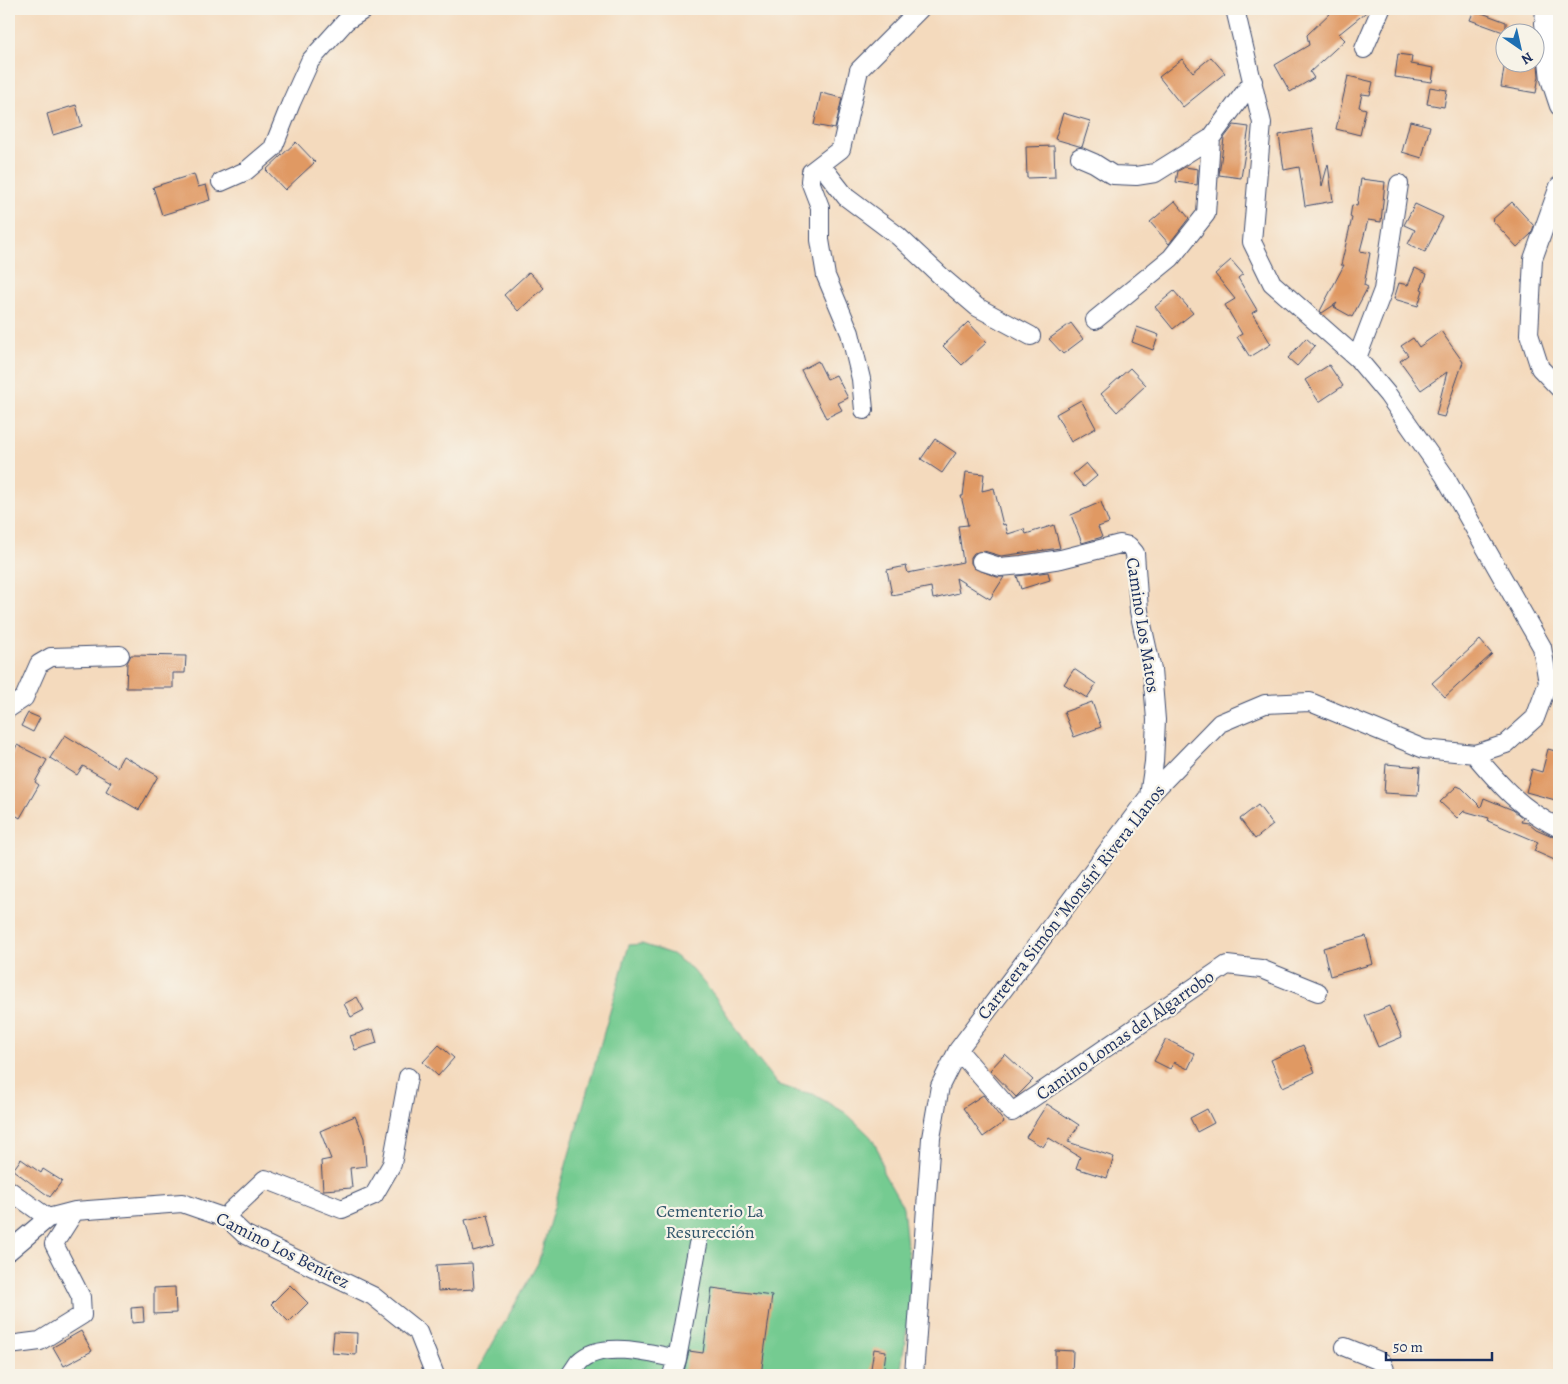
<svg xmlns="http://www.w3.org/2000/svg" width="1568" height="1384" font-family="Alegreya,serif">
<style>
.green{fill:#74cb91;stroke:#487d78}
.building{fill:#e09964}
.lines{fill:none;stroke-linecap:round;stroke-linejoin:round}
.minor-casing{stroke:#3c496c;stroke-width:20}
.minor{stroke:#fff;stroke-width:18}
.labels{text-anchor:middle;stroke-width:4.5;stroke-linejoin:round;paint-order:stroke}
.street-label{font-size:18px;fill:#1b2f5e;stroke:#f7f3e8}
.park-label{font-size:18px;fill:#31566b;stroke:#f7f3e8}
</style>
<rect width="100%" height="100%" fill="#f7f3e8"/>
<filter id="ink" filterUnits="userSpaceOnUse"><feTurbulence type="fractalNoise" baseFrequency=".02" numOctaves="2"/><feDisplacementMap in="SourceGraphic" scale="10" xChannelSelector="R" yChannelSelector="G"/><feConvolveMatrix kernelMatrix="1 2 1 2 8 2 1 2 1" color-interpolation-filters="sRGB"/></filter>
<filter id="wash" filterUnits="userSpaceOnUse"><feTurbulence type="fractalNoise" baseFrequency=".0096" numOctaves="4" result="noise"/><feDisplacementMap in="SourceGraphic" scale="20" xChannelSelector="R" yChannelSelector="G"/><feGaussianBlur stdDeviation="1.12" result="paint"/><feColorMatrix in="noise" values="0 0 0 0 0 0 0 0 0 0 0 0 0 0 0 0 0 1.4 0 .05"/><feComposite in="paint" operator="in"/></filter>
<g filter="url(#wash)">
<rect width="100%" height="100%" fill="#f4dabd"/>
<path class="green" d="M 642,944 L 672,954 L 692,969 L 714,995 L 751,1051 L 777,1084 L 794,1090 L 813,1094 L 846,1113 L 871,1137 L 880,1154 L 883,1172 L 903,1207 L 912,1294 L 900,1375 L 475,1375 L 538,1263 L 629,945 Z"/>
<g id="blocks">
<path class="building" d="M 1334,9 L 1370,9 L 1339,34 L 1345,40 L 1310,72 L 1314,78 L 1290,92 L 1275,65 L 1309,45 L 1307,35 Z
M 1474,10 L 1506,22 L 1506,33 L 1470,20 Z
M 1398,54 L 1412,56 L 1411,64 L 1434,68 L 1432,82 L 1395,77 Z
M 1211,57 L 1225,73 L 1183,107 L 1159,77 L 1182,59 L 1193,72 Z
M 1505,62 L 1538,64 L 1539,76 L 1536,93 L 1501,87 Z
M 1348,76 L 1373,82 L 1370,95 L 1362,94 L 1359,107 L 1366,109 L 1360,135 L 1336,129 Z
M 1430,87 L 1447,90 L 1444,107 L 1427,104 Z
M 821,93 L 842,98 L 835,129 L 814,125 Z
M 76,105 L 82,126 L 53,135 L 47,114 Z
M 1063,113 L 1090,121 L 1082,147 L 1055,139 Z
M 1410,121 L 1430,126 L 1422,158 L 1402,152 Z
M 1234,125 L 1249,127 L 1241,178 L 1219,175 L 1224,138 Z
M 1312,129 L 1322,186 L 1328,164 L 1333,201 L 1305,206 L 1299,167 L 1284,170 L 1279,135 Z
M 296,142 L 315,162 L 285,190 L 266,170 Z
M 1054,146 L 1055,177 L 1027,178 L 1026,147 Z
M 1185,167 L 1198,169 L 1197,185 L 1176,182 L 1178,171 Z
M 194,174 L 198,187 L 206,185 L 210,200 L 162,215 L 153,187 Z
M 1361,179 L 1385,182 L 1381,222 L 1368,220 L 1360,251 L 1370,253 L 1364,285 L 1368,287 L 1352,317 L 1334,307 L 1337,303 L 1322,313 L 1320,311 L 1344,265 L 1341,265 L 1352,218 L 1350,217 L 1352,205 L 1357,206 Z
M 1175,201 L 1189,218 L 1169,244 L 1150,222 Z
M 1512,202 L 1534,226 L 1531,234 L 1517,247 L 1492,220 Z
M 1415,204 L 1443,217 L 1425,252 L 1408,244 L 1415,230 L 1404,225 Z
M 1231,260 L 1243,274 L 1238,278 L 1257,310 L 1252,313 L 1271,344 L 1250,357 L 1237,337 L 1242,334 L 1225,305 L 1235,299 L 1215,274 Z
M 1415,268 L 1427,274 L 1421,289 L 1423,290 L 1418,306 L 1394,299 L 1399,283 L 1408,285 Z
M 529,272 L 544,288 L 518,311 L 504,295 Z
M 1174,291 L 1193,313 L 1173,329 L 1155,307 Z
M 968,322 L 987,342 L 962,365 L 943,346 Z
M 1071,323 L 1083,339 L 1063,354 L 1049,339 Z
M 1137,327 L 1159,335 L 1153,350 L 1132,342 Z
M 1441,331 L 1463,362 L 1444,417 L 1436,415 L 1447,372 L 1421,390 L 1400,361 L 1408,355 L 1401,346 L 1413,338 L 1419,347 Z
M 1306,338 L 1315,346 L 1297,366 L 1288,358 Z
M 818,361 L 827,379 L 836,375 L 848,398 L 838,403 L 842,410 L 826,418 L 801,370 Z
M 1329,365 L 1343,386 L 1319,402 L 1305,380 Z
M 1130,368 L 1146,385 L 1117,412 L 1101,394 Z
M 1081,400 L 1096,428 L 1071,442 L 1056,414 Z
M 935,439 L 956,453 L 942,473 L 921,459 Z
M 1086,463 L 1097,476 L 1084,487 L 1073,474 Z
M 966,472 L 984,474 L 982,491 L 994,488 L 1003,525 L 1005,524 L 1008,534 L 1024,529 L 1026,534 L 1054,525 L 1060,548 L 1001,556 L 984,551 L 974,553 L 971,557 L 971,563 L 974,568 L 997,577 L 1004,577 L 990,599 L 956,578 L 959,593 L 933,599 L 931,587 L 892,595 L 887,570 L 906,566 L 908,573 L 963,562 L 958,526 L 968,525 L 961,496 L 963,496 Z
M 1101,502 L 1109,523 L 1098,527 L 1102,537 L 1082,543 L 1071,515 Z
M 1048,572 L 1050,580 L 1021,589 L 1017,576 Z
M 1480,640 L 1492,654 L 1445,697 L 1432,683 Z
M 131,655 L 186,656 L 185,673 L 173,673 L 173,688 L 126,688 L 127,663 Z
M 1074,669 L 1096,684 L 1087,698 L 1064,684 Z
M 1092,702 L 1101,727 L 1074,737 L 1064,712 Z
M 28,713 L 40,718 L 33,732 L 21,726 Z
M 65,735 L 117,767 L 123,756 L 158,776 L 139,810 L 106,791 L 111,782 L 83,766 L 77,775 L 50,758 Z
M 17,745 L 47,760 L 35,782 L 39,785 L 20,818 L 9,811 L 9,761 Z
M 1548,749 L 1559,752 L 1559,801 L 1526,792 L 1532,769 L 1542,772 Z
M 1386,764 L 1420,767 L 1418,795 L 1384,793 Z
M 1457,786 L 1462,788 L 1481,807 L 1484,798 L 1513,810 L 1523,818 L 1521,822 L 1529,823 L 1536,829 L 1559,839 L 1559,862 L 1534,851 L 1538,842 L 1488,821 L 1489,818 L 1464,811 L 1457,818 L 1440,802 Z
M 1258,805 L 1273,825 L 1255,839 L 1240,819 Z
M 1366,936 L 1373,964 L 1330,976 L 1323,948 Z
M 357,997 L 364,1010 L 351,1017 L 344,1004 Z
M 1389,1006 L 1402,1037 L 1378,1047 L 1365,1016 Z
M 373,1029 L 377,1043 L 355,1050 L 350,1036 Z
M 1166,1039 L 1195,1054 L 1188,1069 L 1174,1062 L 1170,1069 L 1154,1061 Z
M 439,1045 L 454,1058 L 438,1076 L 423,1062 Z
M 1303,1045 L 1315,1072 L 1283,1087 L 1271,1060 Z
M 1005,1054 L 1033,1080 L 1016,1097 L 990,1070 Z
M 983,1095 L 1004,1122 L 983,1137 L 963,1108 Z
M 1047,1104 L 1079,1125 L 1068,1142 L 1114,1157 L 1107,1178 L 1076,1168 L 1080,1157 L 1049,1138 L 1043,1147 L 1026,1137 Z
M 1207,1109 L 1214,1123 L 1197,1132 L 1190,1118 Z
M 355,1116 L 364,1138 L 366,1166 L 350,1168 L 352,1188 L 323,1190 L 321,1161 L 331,1159 L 320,1131 Z
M 21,1159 L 41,1173 L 43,1169 L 62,1181 L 50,1197 L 13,1170 Z
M 488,1215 L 495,1245 L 473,1251 L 465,1220 Z
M 472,1263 L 474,1289 L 438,1291 L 436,1265 Z
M 290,1285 L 308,1303 L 289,1322 L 271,1304 Z
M 175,1287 L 176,1313 L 154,1314 L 154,1288 Z
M 712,1288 L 772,1296 L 761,1375 L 683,1375 L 689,1351 L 703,1353 Z
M 143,1307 L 144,1322 L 132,1323 L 131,1308 Z
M 81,1331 L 92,1351 L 64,1366 L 53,1347 Z
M 334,1332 L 357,1333 L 356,1355 L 332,1353 Z
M 874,1349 L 886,1351 L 883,1375 L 870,1375 Z
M 1055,1350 L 1073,1351 L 1072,1375 L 1055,1375 Z"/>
</g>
</g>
<g filter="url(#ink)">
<use href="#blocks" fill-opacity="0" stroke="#3c496c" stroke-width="1"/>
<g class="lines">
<defs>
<path id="minor" d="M 1545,9 L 1544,23 L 1550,79 L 1559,106
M 1364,49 L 1381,9
M 1080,157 L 1094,163 L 1113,175 L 1136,176 L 1155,173 L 1211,138
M 821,165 L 846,197 L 898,236 L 943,278 L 977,307 L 1031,336
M 221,182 L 246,171 L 273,148 L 291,103 L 310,61 L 346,21 L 365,9
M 1559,186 L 1533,259 L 1529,334 L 1540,368 L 1559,388
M 1095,320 L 1171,258 L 1206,214 L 1211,138 L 1253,81
M 1357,358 L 1383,290 L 1399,184
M 864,410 L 861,379 L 850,333 L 826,276 L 820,240 L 820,207 L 810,181 L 811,172 L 841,149 L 859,70 L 920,9
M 981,561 L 1000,567 L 1022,565 L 1061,559 L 1120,544 L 1129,546 L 1135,553 L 1139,611 L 1152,670 L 1156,720 L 1154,762 L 1149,796
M 9,708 L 24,698 L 39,664 L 51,657 L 120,655
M 1474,754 C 1501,786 1521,809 1559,828
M 958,1050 L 1012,1112 L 1227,965 L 1261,969 L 1318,992
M 9,1190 L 48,1218 L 75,1211 L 182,1203 L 228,1219 L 244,1234 L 373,1296 L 418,1332 L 435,1375
M 228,1219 L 231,1211 L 265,1179 L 342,1209 L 374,1195 L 392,1164 L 408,1077
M 9,1251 L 48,1218
M 9,1345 L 40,1341 L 82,1315 L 81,1297 L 54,1244 L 75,1211
M 1345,1347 L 1382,1362 L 1387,1375
M 570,1375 C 573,1371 576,1366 579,1362 C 600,1340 651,1353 677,1359
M 672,1375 L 677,1359 L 698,1244
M 914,1375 L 931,1138 L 940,1086 L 958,1050 L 1149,796 L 1220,723 L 1265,704 L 1310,702 L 1424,749 L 1475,754 L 1506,744 L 1535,718 L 1548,683 L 1542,647 L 1444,475 L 1388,395 L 1357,358 L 1272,283 L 1252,242 L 1262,123 L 1235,9"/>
</defs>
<use href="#minor" class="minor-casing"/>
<use href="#minor" class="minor"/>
</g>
</g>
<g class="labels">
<g class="street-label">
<text transform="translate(1143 625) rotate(81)" y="6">Camino Los Matos</text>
<text transform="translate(1071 902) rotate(-52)" y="6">Carretera Simón "Monsín" Rivera Llanos</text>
<text transform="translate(1125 1035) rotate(-35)" y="6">Camino Lomas del Algarrobo</text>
<text transform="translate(283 1250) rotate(27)" y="6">Camino Los Benítez</text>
</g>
<g class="park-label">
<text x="710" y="1217">Cementerio La<tspan x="710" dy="21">Resurección</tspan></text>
</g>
</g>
<rect width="1568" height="1384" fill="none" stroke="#f7f3e8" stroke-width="30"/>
<g transform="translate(1520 48) rotate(146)"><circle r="24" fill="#f7f3e8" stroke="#9fa5b1"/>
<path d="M0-4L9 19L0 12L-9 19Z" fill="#1f6fb2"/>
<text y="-8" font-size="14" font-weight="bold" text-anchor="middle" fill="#1b2f5e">N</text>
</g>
<path d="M1386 1352v8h106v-8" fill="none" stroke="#1b2f5e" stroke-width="2.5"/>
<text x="1393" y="1352" font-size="15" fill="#1b2f5e" stroke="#f7f3e8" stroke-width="4" paint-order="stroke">50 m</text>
</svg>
